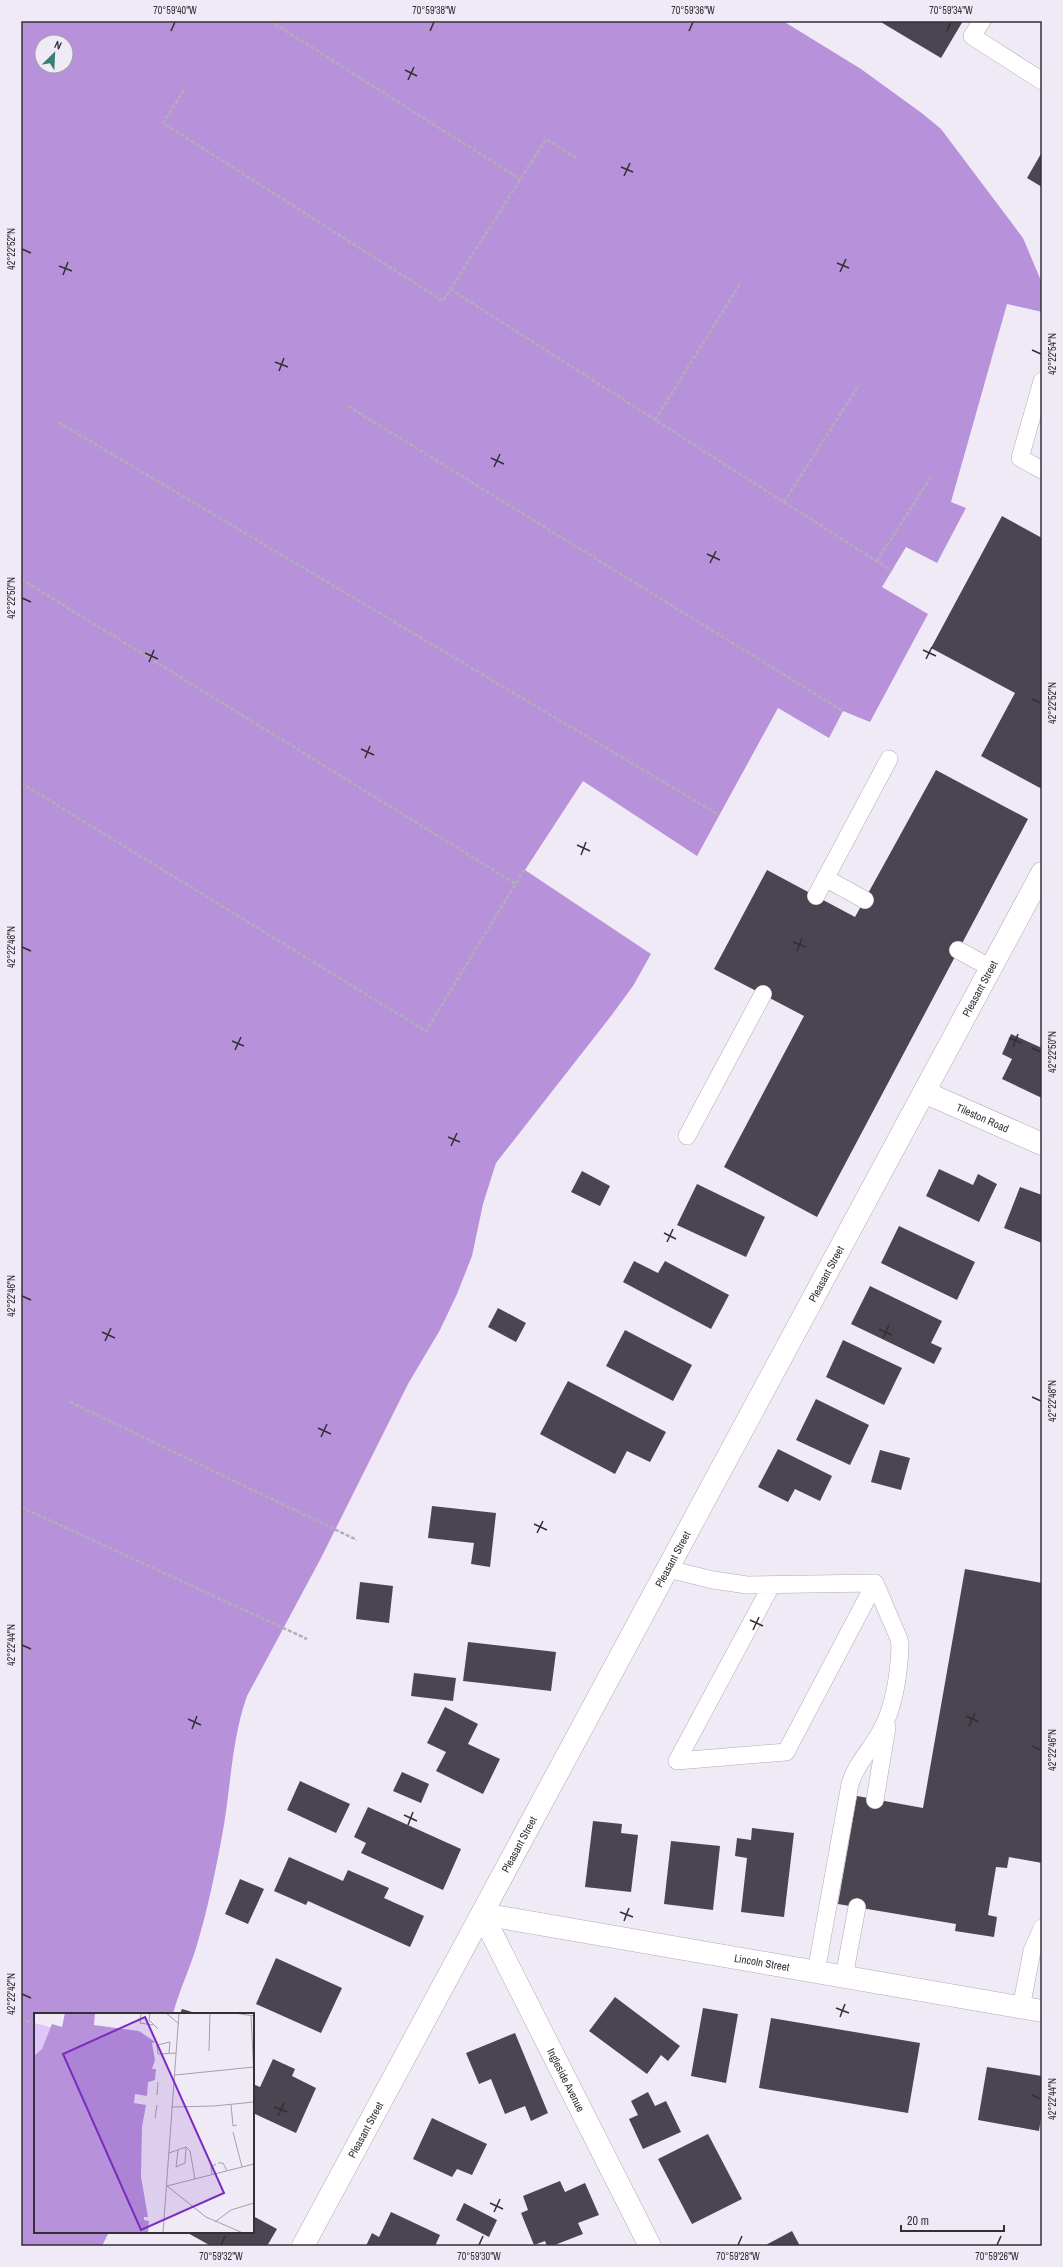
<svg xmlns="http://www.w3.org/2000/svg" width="1063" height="2267" font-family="'Archivo Narrow',sans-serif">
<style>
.water{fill:#b792da;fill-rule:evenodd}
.building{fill:#4a4550}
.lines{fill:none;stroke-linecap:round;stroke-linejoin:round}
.lane-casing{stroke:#b0aab7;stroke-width:18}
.street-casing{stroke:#b0aab7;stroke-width:23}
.secondary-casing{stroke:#b0aab7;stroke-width:23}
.path{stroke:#b2adb8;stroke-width:2.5;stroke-dasharray:4 2;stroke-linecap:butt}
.lane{stroke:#fff;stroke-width:17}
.street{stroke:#fff;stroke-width:22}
.secondary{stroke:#fff;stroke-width:22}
.ticks{fill:none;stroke:#322f35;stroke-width:1.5}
.labels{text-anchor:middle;stroke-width:4;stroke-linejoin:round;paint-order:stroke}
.street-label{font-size:11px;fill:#322f35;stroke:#f0eaf7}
.inset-road{fill:none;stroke:#a49fa9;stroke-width:1}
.view{fill:#7b2cbf;fill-opacity:0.15;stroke:#7b2cbf;stroke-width:2}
.inset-edge{fill:none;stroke:#322f35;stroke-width:2}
.neatline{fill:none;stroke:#322f35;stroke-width:1.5}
.ticks-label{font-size:10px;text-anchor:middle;fill:#322f35}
</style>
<rect width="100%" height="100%" fill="#f0eaf7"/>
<path class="water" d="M 21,21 L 783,21 L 861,69 L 923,114 L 941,129 L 1023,238 L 1042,283 L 1042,312 L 1007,304 L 951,502 L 966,508 L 937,563 L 906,547 L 882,587 L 928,614 L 870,722 L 843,711 L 829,738 L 778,708 L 697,856 L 583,781 L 525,870 L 651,954 L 633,986 L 611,1016 L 496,1163 L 483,1204 L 472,1256 L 457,1294 L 440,1330 L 408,1384 L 321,1558 L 247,1696 C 231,1741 231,1789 222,1836 C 215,1874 207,1912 196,1948 C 189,1971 179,1991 173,2014 L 35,2014 L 35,2232 L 109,2232 L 102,2246 L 21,2246 ZM 42,42 L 66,42 L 66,66 L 42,66 Z"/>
<path class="building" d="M 879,21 L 963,21 L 941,58 Z
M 1042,152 L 1042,187 L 1027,178 Z
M 1002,516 L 1042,538 L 1042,789 L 981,756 L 1015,693 L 931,648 Z
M 936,770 L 1028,819 L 817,1217 L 724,1167 L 804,1016 L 714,969 L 767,870 L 855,917 Z
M 1011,1034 L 1042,1048 L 1042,1098 L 1002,1079 L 1012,1059 L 1002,1054 Z
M 939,1169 L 973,1185 L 978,1174 L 997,1184 L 979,1222 L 926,1196 Z
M 582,1171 L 610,1186 L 600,1206 L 571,1192 Z
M 697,1184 L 765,1217 L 746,1257 L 677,1225 Z
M 1020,1187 L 1042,1195 L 1042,1243 L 1004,1228 Z
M 899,1226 L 975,1262 L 957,1300 L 881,1263 Z
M 634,1261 L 658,1273 L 665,1261 L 729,1295 L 711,1329 L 623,1282 Z
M 870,1286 L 942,1321 L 931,1343 L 942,1348 L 934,1364 L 851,1324 Z
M 498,1308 L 526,1323 L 516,1342 L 488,1327 Z
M 625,1330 L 692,1365 L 673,1401 L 606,1366 Z
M 843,1340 L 902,1368 L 884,1405 L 826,1377 Z
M 568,1381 L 666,1432 L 650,1462 L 627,1451 L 615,1474 L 540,1434 Z
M 816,1399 L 869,1425 L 850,1465 L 796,1440 Z
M 778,1449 L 832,1476 L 820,1501 L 795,1489 L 788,1502 L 758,1487 Z
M 880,1450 L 910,1458 L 901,1490 L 871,1482 Z
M 432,1506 L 496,1513 L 490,1567 L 471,1564 L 474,1543 L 428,1538 Z
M 965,1569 L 1042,1583 L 1042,1863 L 1009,1857 L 1007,1868 L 996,1867 L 988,1915 L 997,1917 L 994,1937 L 955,1931 L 956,1924 L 838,1904 L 857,1796 L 923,1808 Z
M 360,1582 L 393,1586 L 389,1623 L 356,1619 Z
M 468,1642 L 556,1652 L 551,1691 L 463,1681 Z
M 414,1673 L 456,1678 L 453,1701 L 411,1696 Z
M 445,1707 L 478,1724 L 468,1744 L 500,1759 L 483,1794 L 436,1771 L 446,1752 L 427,1743 Z
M 402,1772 L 429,1784 L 421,1803 L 393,1791 Z
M 300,1781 L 350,1804 L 336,1833 L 287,1810 Z
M 368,1807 L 461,1849 L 443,1890 L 361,1853 L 366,1843 L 354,1837 Z
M 593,1821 L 622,1824 L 621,1833 L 638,1835 L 631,1892 L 585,1887 Z
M 752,1828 L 794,1833 L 784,1917 L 741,1912 L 747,1858 L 735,1856 L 737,1838 L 751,1840 Z
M 671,1841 L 720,1846 L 713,1910 L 664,1904 Z
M 289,1857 L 343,1881 L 348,1870 L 389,1888 L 384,1898 L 424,1916 L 410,1947 L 308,1901 L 306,1905 L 274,1891 Z
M 240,1879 L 264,1889 L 248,1924 L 225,1914 Z
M 276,1958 L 342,1988 L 321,2033 L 256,2004 Z
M 615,1997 L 680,2046 L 668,2061 L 661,2055 L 647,2074 L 589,2031 Z
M 703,2008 L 738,2014 L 726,2083 L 691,2076 Z
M 182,2009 L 192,2012 L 192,2014 L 180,2014 Z
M 771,2018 L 920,2043 L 908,2113 L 759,2088 Z
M 515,2033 L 548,2113 L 531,2121 L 525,2106 L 505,2114 L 491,2079 L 479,2084 L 466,2053 Z
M 273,2059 L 295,2069 L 292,2076 L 316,2088 L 296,2133 L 253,2113 L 253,2084 L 260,2087 Z
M 987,2067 L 1042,2076 L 1042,2111 L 1039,2131 L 978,2120 Z
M 648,2092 L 655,2106 L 666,2101 L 681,2132 L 643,2149 L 629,2119 L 638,2115 L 631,2101 Z
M 432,2118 L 487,2144 L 472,2175 L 457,2169 L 452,2177 L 413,2159 Z
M 708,2134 L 742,2199 L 692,2224 L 658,2159 Z
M 560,2181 L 565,2192 L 585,2183 L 599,2215 L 578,2223 L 583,2234 L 552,2246 L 547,2246 L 545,2241 L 534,2245 L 521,2213 L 528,2210 L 523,2196 Z
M 464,2203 L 497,2220 L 489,2237 L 456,2220 Z
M 391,2212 L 440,2235 L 435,2246 L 366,2246 L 372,2233 L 379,2237 Z
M 253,2216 L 277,2229 L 267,2246 L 211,2246 L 186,2232 L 253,2232 Z
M 792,2231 L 800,2246 L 764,2246 Z"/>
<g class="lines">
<defs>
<path id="lane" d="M 982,21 L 972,36 L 1042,81
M 1042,381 L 1020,458 L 1042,470
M 825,878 L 865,900
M 816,896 L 889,759
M 958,950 L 991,968
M 687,1136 L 763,994
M 668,1569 L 713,1580 L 747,1585 L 875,1583
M 771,1586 L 677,1761 L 786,1752 L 875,1583 L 899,1639 L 900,1646 C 899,1673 894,1706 882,1729 C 872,1749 856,1763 850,1784 L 816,1972
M 875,1800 L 887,1727
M 844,1977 L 857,1907
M 1021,2008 L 1032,1951 L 1042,1928"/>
<g id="street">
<path id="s1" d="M 924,1092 L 1042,1144"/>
<path id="s2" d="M 482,1914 L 1042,2011"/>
<path id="s3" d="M 482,1914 L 650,2246"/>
</g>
<g id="secondary">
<path id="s4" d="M 303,2246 L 1042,873"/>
</g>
</defs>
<use href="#lane" class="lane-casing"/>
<use href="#street" class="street-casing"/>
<use href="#secondary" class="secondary-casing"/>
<path class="path" d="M 270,21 L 520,179
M 184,90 L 163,123 L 443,301 L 546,139 L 578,159
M 450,289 L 892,571
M 348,406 L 843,711
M 655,420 L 740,284
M 58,422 L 719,815
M 784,502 L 859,385
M 877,561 L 931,477
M 21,579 L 516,884
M 21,783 L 426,1031 L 524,870
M 70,1402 L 357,1540
M 21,1507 L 307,1639
M 21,2018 L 35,2024"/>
<use href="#lane" class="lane"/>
<use href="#street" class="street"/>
<use href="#secondary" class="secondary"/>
</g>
<path class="ticks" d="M 171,31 L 175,22M 430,31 L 434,22M 689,31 L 693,22M 947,31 L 951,22M 405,70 L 417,76M 408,80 L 414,67M 621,167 L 633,172M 624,176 L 630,163M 22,249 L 31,253M 837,263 L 849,268M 59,266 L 72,271M 840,272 L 846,259M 63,275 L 68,262M 1032,350 L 1041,354M 275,362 L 288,367M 279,371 L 284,358M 491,458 L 504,464M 494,467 L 500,454M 707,554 L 720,560M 710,563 L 716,551M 22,598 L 31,602M 923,650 L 936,656M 145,653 L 158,659M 926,659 L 932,647M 149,662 L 154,650M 1032,699 L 1041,703M 361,749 L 374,755M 365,758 L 370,746M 577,845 L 590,851M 581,855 L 586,842M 793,942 L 806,947M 22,947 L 31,951M 797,951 L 802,938M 1009,1038 L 1022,1043M 232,1041 L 244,1046M 1013,1047 L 1018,1034M 1032,1048 L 1041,1052M 235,1050 L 241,1037M 448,1137 L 460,1142M 451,1146 L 457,1133M 664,1233 L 676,1239M 667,1242 L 673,1229M 22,1296 L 31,1300M 879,1329 L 892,1335M 102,1332 L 115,1338M 883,1338 L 889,1325M 105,1341 L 111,1328M 1032,1397 L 1041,1401M 318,1428 L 331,1434M 321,1437 L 327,1424M 534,1524 L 547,1530M 537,1533 L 543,1521M 750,1620 L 763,1626M 753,1630 L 759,1617M 22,1645 L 31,1649M 966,1716 L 979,1722M 188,1719 L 201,1725M 969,1726 L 975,1713M 192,1729 L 197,1716M 1032,1746 L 1041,1750M 404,1815 L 417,1821M 408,1825 L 413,1812M 620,1912 L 633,1917M 624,1921 L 629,1908M 22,1994 L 31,1998M 836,2008 L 849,2013M 840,2017 L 845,2004M 1032,2095 L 1041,2099M 274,2107 L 287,2112M 278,2116 L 284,2103M 490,2203 L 503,2209M 494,2212 L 500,2199M 221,2245 L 225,2236M 479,2245 L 483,2236M 738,2245 L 742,2236M 997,2245 L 1001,2236"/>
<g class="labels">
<g class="street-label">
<text dy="4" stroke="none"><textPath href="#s4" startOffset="1428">Pleasant Street</textPath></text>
<text dy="4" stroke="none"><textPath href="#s1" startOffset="64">Tileston Road</textPath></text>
<text dy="4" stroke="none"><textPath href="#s4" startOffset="1104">Pleasant Street</textPath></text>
<text dy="4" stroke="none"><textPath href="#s4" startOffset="780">Pleasant Street</textPath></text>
<text dy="4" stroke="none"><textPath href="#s4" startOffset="456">Pleasant Street</textPath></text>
<text dy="4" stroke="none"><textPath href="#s2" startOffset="284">Lincoln Street</textPath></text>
<text dy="4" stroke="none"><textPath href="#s3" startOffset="186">Ingleside Avenue</textPath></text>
<text dy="4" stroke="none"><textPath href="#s4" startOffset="132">Pleasant Street</textPath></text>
</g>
</g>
<g transform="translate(34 2013)">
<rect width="220" height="220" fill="#f0eaf7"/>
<path d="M 0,10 L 23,16 L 18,37 L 0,43 Z" fill="#dfc6f8"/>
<path d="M 31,0 L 61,0 L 60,12 L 105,18 L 121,29 L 118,30 L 121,47 L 118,56 L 122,56 L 121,67 L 114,69 L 113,83 L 101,81 L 100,90 L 112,92 L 108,114 L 107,164 L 114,204 L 110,204 L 110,207 L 115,208 L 114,220 L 0,220 L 0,43 L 8,36 L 18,11 L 28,14 Z" fill="#b792da"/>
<path class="inset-road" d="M 107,0 L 106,10 L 119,12M 116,0 L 115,7 L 124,16M 132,0 L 145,11M 200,0 L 220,3M 217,2 L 220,64M 175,38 L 176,0M 135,40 L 136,29 L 123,32 L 124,41 L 142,40M 141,62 L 220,54M 123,82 L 124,69M 197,91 L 199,113 L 203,112M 138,94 L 180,93 L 220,89M 121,105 L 123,92M 199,119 L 208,154M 144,137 L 142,154 L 151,150 L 152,134 L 156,138 L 161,166M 135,140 L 152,134M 184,150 L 189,150 L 193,158M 178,162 L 177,154 L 182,151M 133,173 L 172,204 L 209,220M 133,173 L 220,151M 181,209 L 197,197 L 220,190M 129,220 L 145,0"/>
<path class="view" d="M 111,4 L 190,180 L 107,217 L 29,41 Z"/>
<rect width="220" height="220" class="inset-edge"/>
</g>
<rect width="1063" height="2267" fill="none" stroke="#f0eaf7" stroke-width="44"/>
<g transform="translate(54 54) rotate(24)"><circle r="19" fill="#f0eaf7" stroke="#a49fa9"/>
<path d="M0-3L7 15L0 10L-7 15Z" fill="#387e75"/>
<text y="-6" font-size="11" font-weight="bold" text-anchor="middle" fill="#322f35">N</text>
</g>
<path d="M901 2225v6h103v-6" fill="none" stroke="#322f35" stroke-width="2"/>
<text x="907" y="2225" font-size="12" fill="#322f35" stroke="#f0eaf7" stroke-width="3" paint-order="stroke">20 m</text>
<rect x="22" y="22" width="1019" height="2223" class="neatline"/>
<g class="ticks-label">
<text x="175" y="14">70°59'40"W</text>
<text x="434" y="14">70°59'38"W</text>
<text x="693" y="14">70°59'36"W</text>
<text x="951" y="14">70°59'34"W</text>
<text transform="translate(11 249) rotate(-90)" y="4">42°22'52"N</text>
<text transform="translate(1052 354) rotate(-90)" y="4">42°22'54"N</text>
<text transform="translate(11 598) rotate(-90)" y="4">42°22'50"N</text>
<text transform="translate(1052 703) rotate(-90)" y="4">42°22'52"N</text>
<text transform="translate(11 947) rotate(-90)" y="4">42°22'48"N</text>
<text transform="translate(1052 1052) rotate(-90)" y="4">42°22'50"N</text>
<text transform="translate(11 1296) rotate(-90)" y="4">42°22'46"N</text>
<text transform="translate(1052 1401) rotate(-90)" y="4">42°22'48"N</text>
<text transform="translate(11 1645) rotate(-90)" y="4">42°22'44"N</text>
<text transform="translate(1052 1750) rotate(-90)" y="4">42°22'46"N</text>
<text transform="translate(11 1994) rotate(-90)" y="4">42°22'42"N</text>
<text transform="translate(1052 2099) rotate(-90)" y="4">42°22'44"N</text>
<text x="221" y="2260">70°59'32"W</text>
<text x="479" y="2260">70°59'30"W</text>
<text x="738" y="2260">70°59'28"W</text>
<text x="997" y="2260">70°59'26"W</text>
</g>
</svg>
